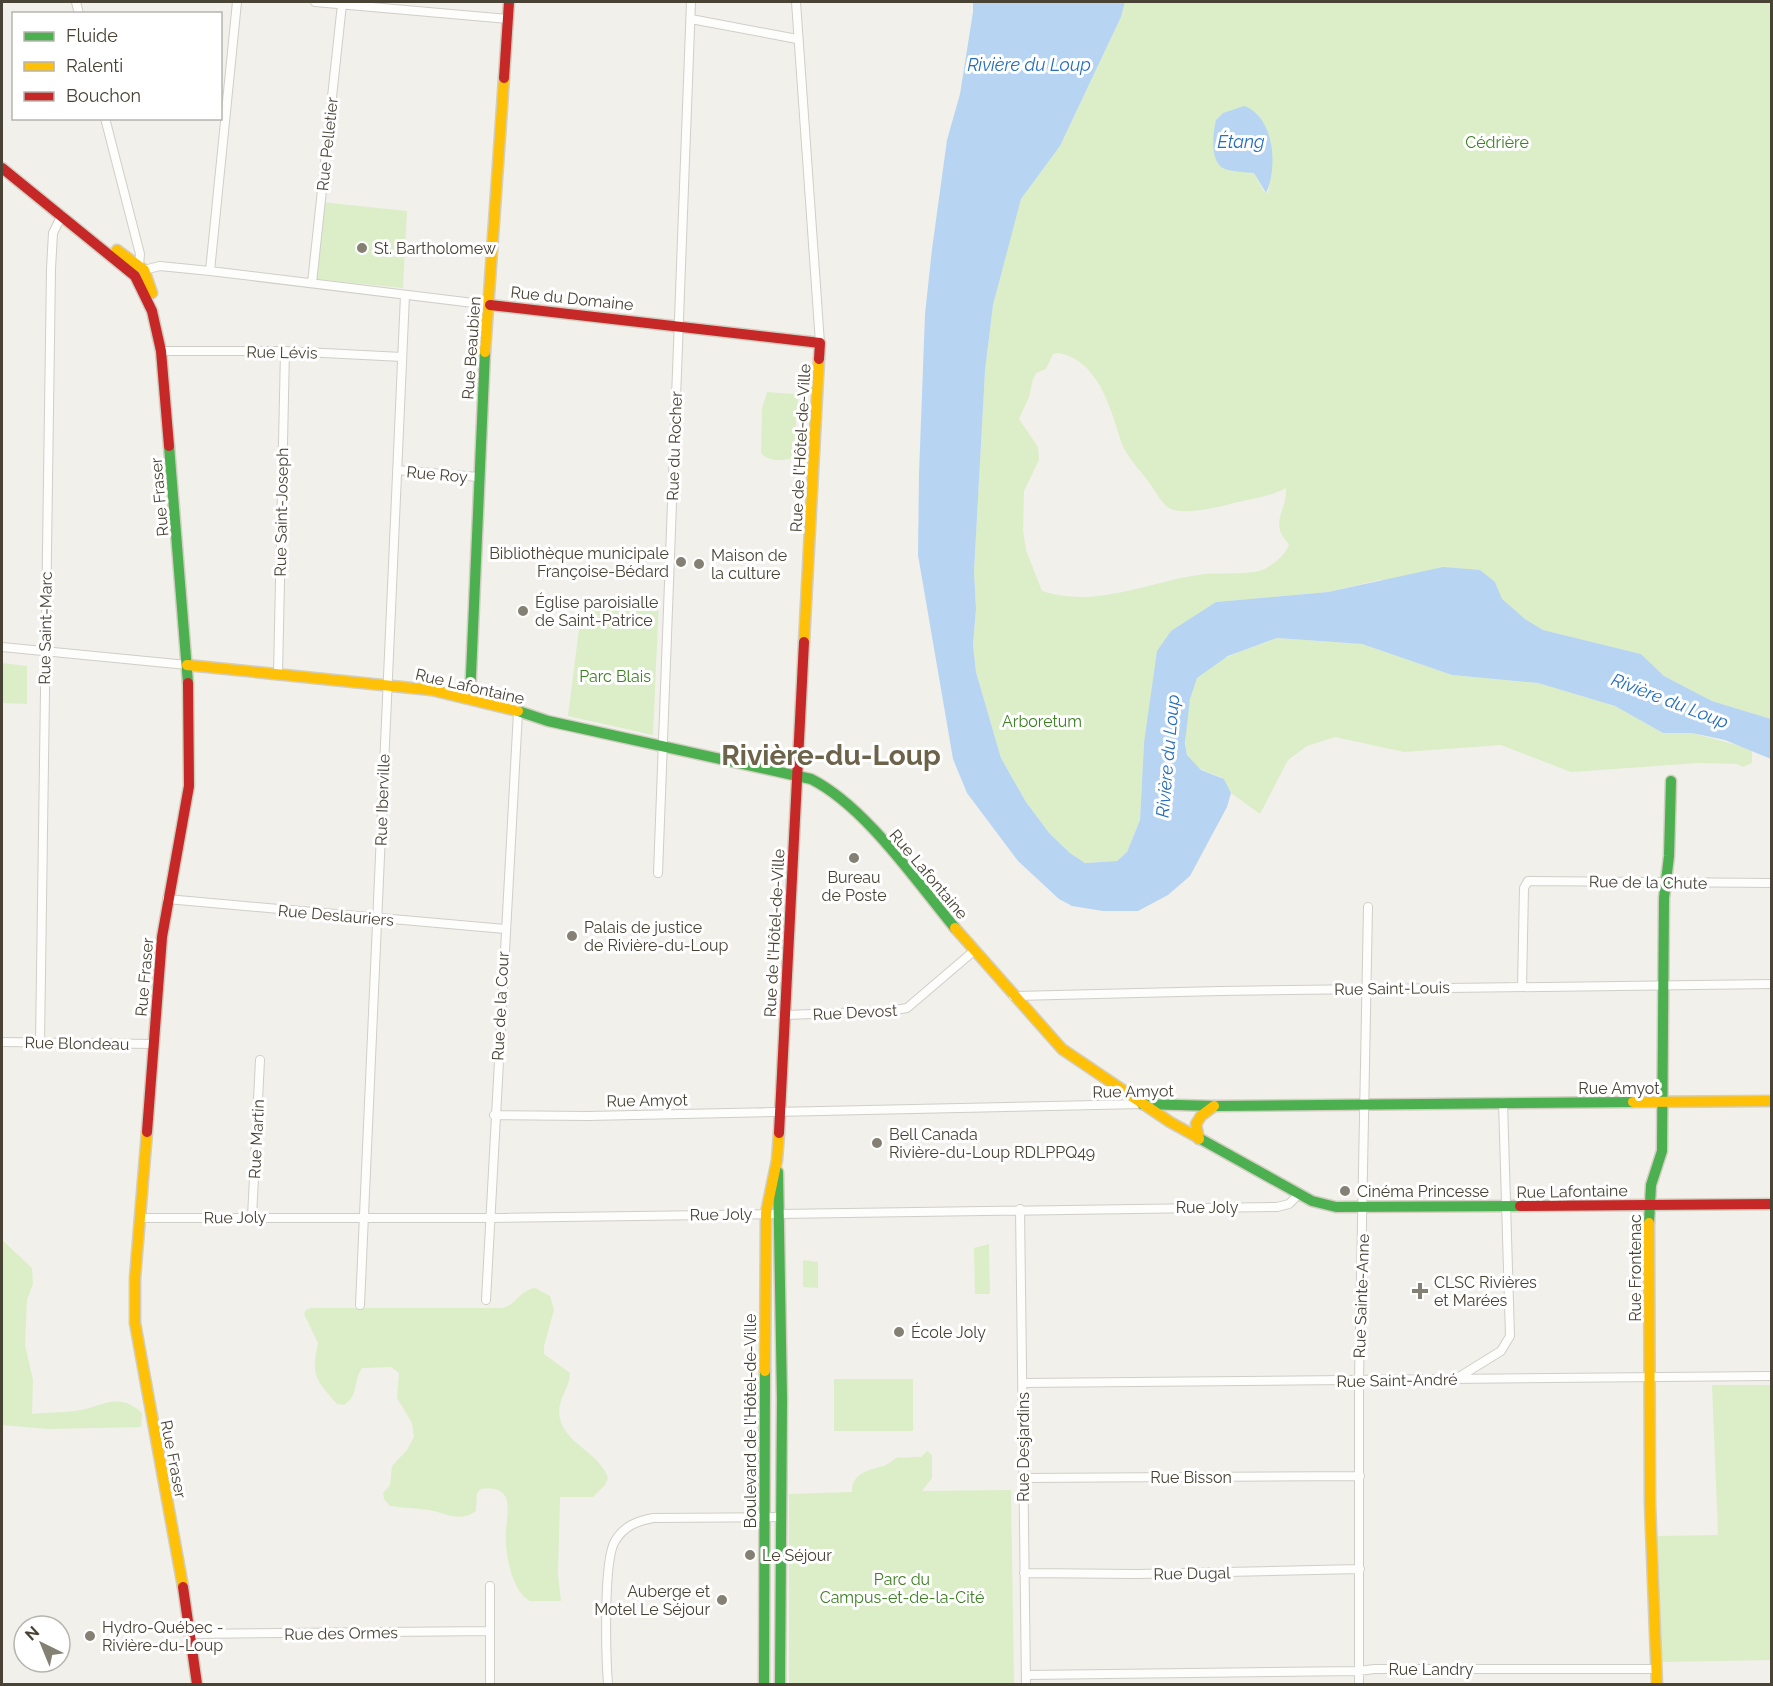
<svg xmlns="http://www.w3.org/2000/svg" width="1773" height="1686" font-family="Raleway,sans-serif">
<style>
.green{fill:#dbeec8;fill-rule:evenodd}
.water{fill:#b7d5f3}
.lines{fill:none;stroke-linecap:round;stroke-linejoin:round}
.street-casing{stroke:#d0cec8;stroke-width:10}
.fast-casing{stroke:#d2cec1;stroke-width:13}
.slow-casing{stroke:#d2cec1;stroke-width:13}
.jam-casing{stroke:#d2cec1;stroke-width:13}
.street{stroke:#fdfdfc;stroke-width:8}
.fast{stroke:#4caf50;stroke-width:10}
.slow{stroke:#ffc107;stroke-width:10}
.jam{stroke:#c62828;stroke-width:10}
.poi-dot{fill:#848074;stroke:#fff;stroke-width:2}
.labels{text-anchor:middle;stroke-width:6;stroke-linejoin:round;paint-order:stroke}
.park-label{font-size:16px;fill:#3c8122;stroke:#fff}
.street-label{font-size:16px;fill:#494335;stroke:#fff}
.poi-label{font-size:16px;fill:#494335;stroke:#fff;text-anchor:start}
.water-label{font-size:18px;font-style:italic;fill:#246ebf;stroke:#fff}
.town-label{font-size:28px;font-weight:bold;fill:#6d634b;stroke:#fff}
</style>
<rect width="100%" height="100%" fill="#f2f0ea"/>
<path class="green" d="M 1125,2 L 1771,2 L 1771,719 L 1712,701 L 1664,676 L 1641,654 L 1543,630 L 1525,619 L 1501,599 L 1495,582 L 1379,580 L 1328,592 L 1216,602 L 1144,743 L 1140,820 L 1127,852 L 1117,861 L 1085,863 L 1070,853 L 1050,834 L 1026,802 L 1001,758 L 976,672 L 973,646 L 976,609 L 974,572 L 985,371 L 993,305 L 1014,221 L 1021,199 L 1060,146 L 1121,17 ZM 1258,115 C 1274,145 1273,159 1268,193 L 1264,192 L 1254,173 L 1226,169 C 1214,153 1212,140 1216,120 ZM 1058,353 C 1099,360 1111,410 1122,444 C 1128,459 1142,472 1151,485 C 1156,492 1163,506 1171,509 C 1186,515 1219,507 1234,503 C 1253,498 1269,497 1286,488 C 1287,513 1268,522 1289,544 C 1286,555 1270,568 1259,571 C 1251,574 1217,573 1204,574 C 1151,581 1096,609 1042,591 L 1026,550 L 1023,530 L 1024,491 L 1039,460 L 1038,447 L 1019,419 L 1029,397 L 1033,379 L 1036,373 L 1046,369 L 1053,354 Z
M 321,202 L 407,211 L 403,288 L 314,279 Z
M 767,392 L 795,394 L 798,400 L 793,458 C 781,461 769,462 761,453 L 762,408 Z
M 583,597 L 659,599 L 653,735 L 568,716 Z
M 1277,638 L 1362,644 L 1452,675 L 1538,683 L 1615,706 L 1663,733 L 1692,733 L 1752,749 L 1752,763 L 1743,767 L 1737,764 L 1699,763 L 1571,772 L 1501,745 L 1404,752 L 1335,737 L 1307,746 L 1288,760 L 1260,814 L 1231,793 L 1224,779 C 1211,772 1197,771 1189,758 C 1181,746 1189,687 1198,677 C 1219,656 1251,648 1277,638 Z
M 2,663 L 27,666 L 27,704 L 2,703 Z
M 2,1240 L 32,1268 L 33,1284 L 27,1300 L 25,1345 L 33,1380 L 32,1414 C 46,1412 61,1413 75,1411 C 101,1408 117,1390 142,1413 L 141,1427 L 48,1429 L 2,1425 Z
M 989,1244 L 990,1294 L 975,1294 L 974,1248 Z
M 803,1260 L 818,1262 L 818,1288 L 803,1287 Z
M 535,1288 L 550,1296 L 554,1310 L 544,1346 L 544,1354 L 570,1373 C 571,1387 555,1401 560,1419 C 566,1444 600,1453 608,1478 L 605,1485 L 593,1497 L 560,1497 L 558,1575 L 561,1601 L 530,1601 C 511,1591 504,1550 506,1529 C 508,1508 514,1485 481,1489 L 477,1493 L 476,1511 C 459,1523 446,1513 429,1510 C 416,1508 403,1508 390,1506 L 384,1499 L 383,1493 L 390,1485 L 392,1466 L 407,1450 L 414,1437 L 412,1423 L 397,1398 L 399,1373 L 391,1367 L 362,1368 C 353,1381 359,1396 344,1405 L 337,1404 C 315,1379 311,1375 318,1343 L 304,1314 L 306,1310 L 311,1308 L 503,1308 C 517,1304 520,1290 535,1288 Z
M 834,1379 L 913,1379 L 913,1431 L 834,1431 Z
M 1712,1385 L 1771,1385 L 1771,1660 L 1662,1662 L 1658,1536 L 1718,1535 Z
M 927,1451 L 932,1455 L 932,1478 L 922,1491 L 1011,1490 L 1014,1684 L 789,1684 L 789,1494 L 852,1492 C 851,1472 871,1470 886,1465 C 890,1463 894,1459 898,1457 C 906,1459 913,1456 921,1457 Z"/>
<path class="water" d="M 973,2 L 1125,2 L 1121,17 L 1060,146 L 1021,199 L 993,305 L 985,371 L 974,572 L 976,609 L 973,645 L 976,672 L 1001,758 L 1026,802 L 1050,834 L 1070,853 L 1085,863 L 1117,861 L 1127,852 L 1140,820 L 1144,743 L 1157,651 L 1171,631 L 1216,602 L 1328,592 L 1443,567 L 1480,570 L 1495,582 L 1502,599 L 1525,619 L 1543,630 L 1641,654 L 1664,676 L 1712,701 L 1771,719 L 1771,759 L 1725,740 L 1692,733 L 1663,733 L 1615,706 L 1538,683 L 1452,675 L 1362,644 L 1277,638 L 1228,656 L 1197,678 L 1190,699 L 1185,743 L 1187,755 L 1201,770 L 1224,779 L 1231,793 L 1227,807 L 1190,876 L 1168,895 L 1138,911 L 1103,911 L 1072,906 L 1059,899 L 1018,861 L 967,793 L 953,759 L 918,555 L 919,474 L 925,314 L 932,249 L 947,140 L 960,94 L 973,12 Z
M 1244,106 C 1275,117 1278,168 1266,193 L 1254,173 C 1245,172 1233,172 1225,169 C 1209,163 1213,132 1216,120 L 1223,113 Z"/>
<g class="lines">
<defs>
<path id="street" d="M 76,2 L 79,14
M 315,2 L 508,19
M 796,2 L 820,343
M 691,19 L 797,39
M 105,118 L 140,254 L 139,266
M 144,270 L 160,266 L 210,271 L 490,305
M 210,271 L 237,2
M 312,283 L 342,4
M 161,351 L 285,351 L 402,357
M 397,470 L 478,477
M 2,647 L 187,665
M 278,673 L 285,351
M 658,873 L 691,2
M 167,899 L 505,929
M 1522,987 L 1524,888 L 1528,881 L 1772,883
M 1013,996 L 1220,991 L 1772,984
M 786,1015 L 890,1011 L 907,1008 L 975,950
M 2,1042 L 153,1044
M 40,1043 L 51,269 L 53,233 L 62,215
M 494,1115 L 588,1116 L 1142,1104
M 1020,1209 L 1026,1684
M 252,1217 L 260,1060
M 140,1218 L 489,1218 L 1277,1207 L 1289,1204 L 1298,1195
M 486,1300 L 518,712
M 360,1305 L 405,295
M 1459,1377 L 1501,1351 L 1510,1336 L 1503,1102
M 1023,1383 L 1772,1376
M 1023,1478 L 1360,1476
M 1024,1573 L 1136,1574 L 1360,1569
M 490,1586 L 490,1684
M 191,1634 L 490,1631
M 1026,1675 L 1359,1671 L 1374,1669 L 1656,1669
M 608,1684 C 606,1657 603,1561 615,1541 C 624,1526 637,1521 653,1518 L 781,1517
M 1359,1684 L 1359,1381 L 1368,907"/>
<path id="fast" d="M 169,446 L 188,683
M 470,698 L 485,352
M 518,711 L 548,721 L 811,779 C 865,806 916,881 955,928
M 1142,1104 L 1215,1106 L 1633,1102
M 1197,1137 L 1312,1201 L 1336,1207 L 1520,1206
M 778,1172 L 782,1399 L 780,1684
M 1649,1223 L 1651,1185 L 1662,1151 L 1664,898 L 1669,856 L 1671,781
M 764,1684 L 765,1371"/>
<path id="slow" d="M 117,250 L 144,270 L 152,293
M 485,352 L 504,78
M 804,642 L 819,359
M 187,665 L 431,690 L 518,711
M 955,928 L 1062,1049 L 1170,1122 L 1197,1137
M 1633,1102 L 1772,1101
M 147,1132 L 135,1278 L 135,1323 L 183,1587
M 1199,1139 L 1196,1124 L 1201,1116 L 1214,1106
M 1649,1223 L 1650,1504 L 1657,1684
M 765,1371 L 766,1213 L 777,1160 L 779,1133"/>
<path id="jam" d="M 504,78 L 509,2
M 2,168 L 135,276 L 152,311 L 161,351 L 169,446
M 490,305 L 820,343 L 819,359
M 147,1132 L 162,937 L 189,786 L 188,683
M 779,1133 L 804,642
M 1520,1206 L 1772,1204
M 183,1587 L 197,1684"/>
</defs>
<use href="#street" class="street-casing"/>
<use href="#fast" class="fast-casing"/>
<use href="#slow" class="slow-casing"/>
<use href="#jam" class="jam-casing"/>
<use href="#street" class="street"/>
<use href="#fast" class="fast"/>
<use href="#slow" class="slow"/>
<use href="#jam" class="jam"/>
</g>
<g class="poi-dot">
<circle cx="362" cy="248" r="6"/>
<circle cx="681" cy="562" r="6"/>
<circle cx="699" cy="564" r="6"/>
<circle cx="523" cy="611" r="6"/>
<circle cx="854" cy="858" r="6"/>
<circle cx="572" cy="936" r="6"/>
<circle cx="877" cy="1143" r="6"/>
<circle cx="1345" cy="1191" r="6"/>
<path d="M1417 1282h6v6h6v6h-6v6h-6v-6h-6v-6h6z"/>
<circle cx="899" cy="1332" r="6"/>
<circle cx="750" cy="1555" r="6"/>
<circle cx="722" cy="1600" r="6"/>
<circle cx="90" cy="1636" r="6"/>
</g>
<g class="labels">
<g class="park-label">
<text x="1497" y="148">Cédrière</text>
<text x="615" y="682">Parc Blais</text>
<text x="1042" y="727">Arboretum</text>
<text x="902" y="1585">Parc du<tspan x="902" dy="18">Campus-et-de-la-Cité</tspan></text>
</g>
<g class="street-label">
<text transform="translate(327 144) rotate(-84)" y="6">Rue Pelletier</text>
<text transform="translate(572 298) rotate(6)" y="6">Rue du Domaine</text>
<text transform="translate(471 348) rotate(-86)" y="6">Rue Beaubien</text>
<text transform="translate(282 352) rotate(1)" y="6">Rue Lévis</text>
<text transform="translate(674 446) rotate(-88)" y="6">Rue du Rocher</text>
<text transform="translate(800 448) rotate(-87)" y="6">Rue de l'Hôtel-de-Ville</text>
<text transform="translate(437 474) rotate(5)" y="6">Rue Roy</text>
<text transform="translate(159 497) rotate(-95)" y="6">Rue Fraser</text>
<text transform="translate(281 512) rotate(-89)" y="6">Rue Saint-Joseph</text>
<text transform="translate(45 628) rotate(-89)" y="6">Rue Saint-Marc</text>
<text transform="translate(470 686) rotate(13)" y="6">Rue Lafontaine</text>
<text transform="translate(382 800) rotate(-88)" y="6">Rue Iberville</text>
<text transform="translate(929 874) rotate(50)" y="6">Rue Lafontaine</text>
<text transform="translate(1648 882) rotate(1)" y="6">Rue de la Chute</text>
<text transform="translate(336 915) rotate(5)" y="6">Rue Deslauriers</text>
<text transform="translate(774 933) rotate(-87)" y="6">Rue de l'Hôtel-de-Ville</text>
<text transform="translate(144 977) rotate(-85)" y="6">Rue Fraser</text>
<text transform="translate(1392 988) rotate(-1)" y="6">Rue Saint-Louis</text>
<text transform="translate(500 1006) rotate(-87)" y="6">Rue de la Cour</text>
<text transform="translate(855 1012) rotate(-3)" y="6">Rue Devost</text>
<text transform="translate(77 1043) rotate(1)" y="6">Rue Blondeau</text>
<text x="1619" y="1094">Rue Amyot</text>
<text transform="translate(1133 1091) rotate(-1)" y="6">Rue Amyot</text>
<text transform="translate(647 1100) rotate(-1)" y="6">Rue Amyot</text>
<text transform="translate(256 1139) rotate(-87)" y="6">Rue Martin</text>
<text transform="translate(1572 1191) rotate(-1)" y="6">Rue Lafontaine</text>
<text x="1207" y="1213">Rue Joly</text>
<text transform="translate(721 1214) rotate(-1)" y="6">Rue Joly</text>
<text transform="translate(235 1217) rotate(-1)" y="6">Rue Joly</text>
<text transform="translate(1635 1268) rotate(-90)" y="6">Rue Frontenac</text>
<text transform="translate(1361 1296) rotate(-88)" y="6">Rue Sainte-Anne</text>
<text transform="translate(1397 1380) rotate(-1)" y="6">Rue Saint-André</text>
<text transform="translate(750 1421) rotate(-90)" y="6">Boulevard de l'Hôtel-de-Ville</text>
<text transform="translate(1023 1447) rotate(-90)" y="6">Rue Desjardins</text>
<text transform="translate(174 1459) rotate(79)" y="6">Rue Fraser</text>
<text x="1191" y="1483">Rue Bisson</text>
<text transform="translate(1192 1573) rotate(-1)" y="6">Rue Dugal</text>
<text transform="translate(341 1633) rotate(-1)" y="6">Rue des Ormes</text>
<text x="1431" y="1675">Rue Landry</text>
</g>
<g class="poi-label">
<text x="374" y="254">St. Bartholomew</text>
<text x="669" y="559" text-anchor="end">Bibliothèque municipale<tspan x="669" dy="18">Françoise-Bédard</tspan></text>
<text x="711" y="561">Maison de<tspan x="711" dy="18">la culture</tspan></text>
<text x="535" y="608">Église paroisialle<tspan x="535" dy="18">de Saint-Patrice</tspan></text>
<text x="854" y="883" text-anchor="middle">Bureau<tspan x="854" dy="18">de Poste</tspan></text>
<text x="584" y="933">Palais de justice<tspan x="584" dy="18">de Rivière-du-Loup</tspan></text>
<text x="889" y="1140">Bell Canada<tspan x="889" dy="18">Rivière-du-Loup RDLPPQ49</tspan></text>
<text x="1357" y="1197">Cinéma Princesse</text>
<text x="1434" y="1288">CLSC Rivières<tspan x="1434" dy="18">et Marées</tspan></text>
<text x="911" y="1338">École Joly</text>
<text x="762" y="1561">Le Séjour</text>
<text x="710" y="1597" text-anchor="end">Auberge et<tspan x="710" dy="18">Motel Le Séjour</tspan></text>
<text x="102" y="1633">Hydro-Québec -<tspan x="102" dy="18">Rivière-du-Loup</tspan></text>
</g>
<g class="water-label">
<text x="1029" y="71">Rivière du Loup</text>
<text x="1241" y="148">Étang</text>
<text transform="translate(1670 701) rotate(21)" y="6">Rivière du Loup</text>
<text transform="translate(1168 756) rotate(-85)" y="6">Rivière du Loup</text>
</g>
<g class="town-label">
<text x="831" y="765">Rivière-du-Loup</text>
</g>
</g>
<rect width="1773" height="1686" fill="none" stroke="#494335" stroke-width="6"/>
<rect x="12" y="12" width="210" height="108" fill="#ffffff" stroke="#b6b4ae" stroke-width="1.5"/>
<rect x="24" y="32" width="30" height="9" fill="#4caf50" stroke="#b6b4ae" stroke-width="1.5"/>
<text x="66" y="42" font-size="18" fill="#494335">Fluide</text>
<rect x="24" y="62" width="30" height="9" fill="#ffc107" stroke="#b6b4ae" stroke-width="1.5"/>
<text x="66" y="72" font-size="18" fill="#494335">Ralenti</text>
<rect x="24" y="92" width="30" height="9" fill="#c62828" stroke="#b6b4ae" stroke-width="1.5"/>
<text x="66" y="102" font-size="18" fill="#494335">Bouchon</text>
<g transform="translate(42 1644) rotate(317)"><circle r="28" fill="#ffffff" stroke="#b6b4ae" stroke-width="1.5"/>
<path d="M0-4.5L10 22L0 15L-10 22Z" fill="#848074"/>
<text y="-9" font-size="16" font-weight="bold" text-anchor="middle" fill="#494335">N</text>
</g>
</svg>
